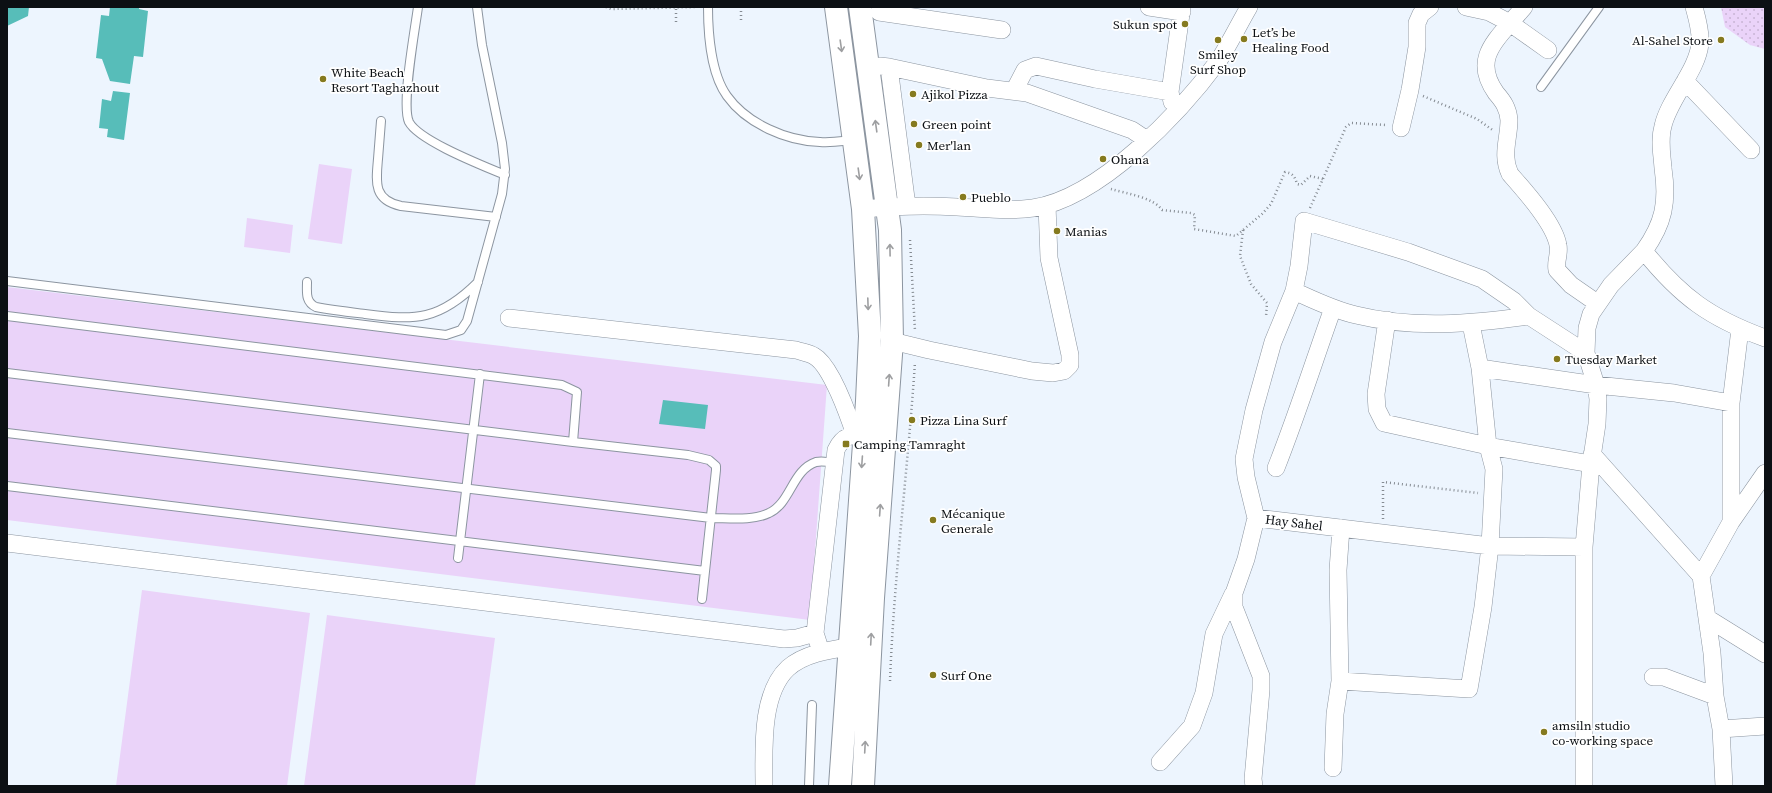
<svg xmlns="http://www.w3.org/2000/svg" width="1772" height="793" font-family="'Source Serif 4',serif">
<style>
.grass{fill:url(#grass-dots)}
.park{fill:#ead3f9}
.water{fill:#57bdb9}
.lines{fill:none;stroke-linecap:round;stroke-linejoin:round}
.service-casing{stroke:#8c95a0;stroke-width:10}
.minor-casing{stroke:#8c95a0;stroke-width:18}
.trunk-casing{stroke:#8c95a0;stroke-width:24}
.path{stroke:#858b92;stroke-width:2.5;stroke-dasharray:1 3;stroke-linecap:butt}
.service{stroke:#fff;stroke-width:8}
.minor{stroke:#fff;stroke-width:17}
.trunk{stroke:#fff;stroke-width:22}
.oneway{stroke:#9e9fa1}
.poi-dot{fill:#857a1f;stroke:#fff;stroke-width:1.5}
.labels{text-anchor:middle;stroke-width:3.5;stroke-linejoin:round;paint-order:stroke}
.poi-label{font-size:13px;fill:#0c1014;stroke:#fff;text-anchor:start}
.street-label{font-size:13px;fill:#0c1014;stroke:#fff}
</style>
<defs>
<pattern id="grass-dots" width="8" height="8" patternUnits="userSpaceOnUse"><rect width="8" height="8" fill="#ead3f9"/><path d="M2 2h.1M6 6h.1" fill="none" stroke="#c8b4d5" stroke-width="1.8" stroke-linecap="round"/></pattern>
</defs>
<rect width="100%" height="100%" fill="#edf5fe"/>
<path class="grass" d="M 1721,7 L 1765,7 L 1765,49 L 1750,45 L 1725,27 Z"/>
<path class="park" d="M 319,164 L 352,169 L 342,244 L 308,239 Z
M 247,218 L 293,225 L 290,253 L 244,247 Z
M 7,287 L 827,385 L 810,620 L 7,520 Z
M 142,590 L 310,613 L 287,786 L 116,786 Z
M 327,615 L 495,638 L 475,786 L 304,786 Z"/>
<path class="water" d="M 7,7 L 29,7 L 28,16 L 7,26 Z
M 110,7 L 139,7 L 139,9 L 148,11 L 143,57 L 134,56 L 130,84 L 110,81 L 102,59 L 96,58 L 101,15 L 109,16 Z
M 113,91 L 130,93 L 124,140 L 107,137 L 108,129 L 99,128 L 102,99 L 111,101 Z
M 663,400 L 708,405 L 705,429 L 659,424 Z"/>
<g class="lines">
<defs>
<path id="service" d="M 418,7 C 415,30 401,105 409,122 C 419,141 484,166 505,175
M 708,7 C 708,33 711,74 727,96 C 747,124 787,141 820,142 C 831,143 843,141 854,140
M 1541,87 L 1599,7
M 381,121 C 380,134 379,146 378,159 C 376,182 373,200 401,206 L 496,217
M 7,281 L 446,335 L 461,330 L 467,321 L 502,194 L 505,169 L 502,143 L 482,45 L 477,7
M 307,282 C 307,292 305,302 316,307 C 332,310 349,312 365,314 C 416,321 440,320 478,282
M 7,316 L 562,385 L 577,392 L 573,442
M 7,373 L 573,442 L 688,455 L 709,460 L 716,466 L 716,470 L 702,599
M 7,433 L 711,518 C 729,518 753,521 769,513 C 791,503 792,470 816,462 C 821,461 829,462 834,463
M 7,486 L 705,571
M 458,558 L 480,374
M 809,786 L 812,705"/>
<path id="minor" d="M 1149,7 L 1182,12
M 1466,7 L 1489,12 L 1510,23 C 1490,46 1475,63 1496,93 C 1503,101 1508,108 1509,120 C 1509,139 1501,155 1510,174 C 1524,190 1554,223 1558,245 C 1560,254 1555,262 1557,270 L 1571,285 L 1597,303
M 1524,7 L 1510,23 L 1548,50
M 1694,7 C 1697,18 1701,31 1700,43 C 1698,70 1669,99 1663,126 C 1659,140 1662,154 1663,168 C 1668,202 1664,223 1644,251 C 1681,297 1710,318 1765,338
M 879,12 L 1002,30
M 880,66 L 889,67 L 907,206
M 889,67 L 987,88 L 1027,93 L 1132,130 L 1147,140
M 1685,81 L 1751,150
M 1014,91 L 1025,70 L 1036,66 L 1095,79 L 1170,92
M 1172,102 L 1170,92 L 1182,7
M 1401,128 L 1410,90 L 1417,47 L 1417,23 L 1421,14 L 1430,7
M 863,209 C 894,206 926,205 957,207 C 982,208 1008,212 1033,208 C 1100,198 1180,113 1219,60 C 1230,43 1239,24 1249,7
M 1304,221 L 1408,252 L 1482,279 L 1514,301 L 1529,316 C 1472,324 1413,329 1356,315 C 1334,310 1314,300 1294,291 L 1299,266 Z
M 1529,316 L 1586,353
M 509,318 L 796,350 C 802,352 809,353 814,356 C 831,365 849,417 855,435
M 1387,320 L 1376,394 L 1377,409 L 1384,423 L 1488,446 L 1480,368 L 1471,324
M 892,341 L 929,350 L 1032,371 L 1053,373 L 1064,371 L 1070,365 L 1070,355 L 1049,258 L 1047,205
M 1480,368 L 1596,385 L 1674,393 L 1731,403
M 1592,454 L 1701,576 L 1712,653 L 1715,696 L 1721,729 L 1724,786
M 1276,468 C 1297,415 1314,361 1333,308
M 1256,518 L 1246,477 L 1244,459 L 1246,449 L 1254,410 L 1273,342 L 1294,291
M 1731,522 L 1731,403 L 1740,329
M 7,543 L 784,639 L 797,638 L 815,633
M 1701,576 L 1731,522 L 1765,473
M 1707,618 L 1765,654
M 821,652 L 815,633 L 836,450 C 843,435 851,435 866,435
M 1653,677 L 1664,677 L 1715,696
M 1340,681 L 1469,689 L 1483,607 L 1490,546 L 1494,469 L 1488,446 L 1591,464
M 1721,729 L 1765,726
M 1160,762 L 1192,726 L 1204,693 L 1214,634 L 1233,594
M 1333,768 L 1335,714 L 1340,681 L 1338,570 L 1341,528
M 764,786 C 764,751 760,694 788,668 C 804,654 828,650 849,647
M 1254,786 L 1253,779 L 1261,690 L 1261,676 L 1234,607 L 1234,593 L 1246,559 L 1256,518 L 1490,546 L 1584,547
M 1584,786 L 1584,547 L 1591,464 L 1597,424 L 1598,399 L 1596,385 L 1586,353 L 1587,328 L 1591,314 L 1611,285 L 1644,251"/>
<path id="trunk" d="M 836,7 L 863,209 L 870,336 L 867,401 L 840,786
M 860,7 L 890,230 L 892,341 L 873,598 L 863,786"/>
</defs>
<use href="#service" class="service-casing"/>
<use href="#minor" class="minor-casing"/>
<use href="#trunk" class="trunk-casing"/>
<path class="path" d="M 606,7 L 611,9 L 697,7
M 741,7 L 741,21
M 676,22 L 676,7
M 1423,96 L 1477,119 L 1494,131
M 1111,189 C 1127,194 1153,197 1162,210 L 1191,213 L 1195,215 L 1194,229 L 1236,236 L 1262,214 L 1271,204 L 1285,172 C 1293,173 1295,177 1297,184 L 1301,185 L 1310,176 L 1323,179
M 1310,208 L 1346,127 L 1351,123 L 1387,125
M 1243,230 L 1240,256 L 1251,284 L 1267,303 L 1266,317
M 910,240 L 915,331
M 1383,519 L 1383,482 L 1478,493
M 890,681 C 894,575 908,469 915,362"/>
<use href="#service" class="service"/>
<use href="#minor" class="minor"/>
<use href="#trunk" class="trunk"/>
</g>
<defs><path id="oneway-shaft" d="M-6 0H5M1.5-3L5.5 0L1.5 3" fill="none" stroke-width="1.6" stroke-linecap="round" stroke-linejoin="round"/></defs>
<g class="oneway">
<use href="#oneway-shaft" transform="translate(841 46) rotate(82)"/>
<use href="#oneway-shaft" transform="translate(876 126) rotate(-98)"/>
<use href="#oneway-shaft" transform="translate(859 174) rotate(82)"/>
<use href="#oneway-shaft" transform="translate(890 250) rotate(-91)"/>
<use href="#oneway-shaft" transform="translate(868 304) rotate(88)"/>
<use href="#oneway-shaft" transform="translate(889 380) rotate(-86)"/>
<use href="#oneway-shaft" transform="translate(862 462) rotate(94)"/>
<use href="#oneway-shaft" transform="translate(880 510) rotate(-86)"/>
<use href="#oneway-shaft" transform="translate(871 639) rotate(-87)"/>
<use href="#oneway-shaft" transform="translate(865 747) rotate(-87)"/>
</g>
<g class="poi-dot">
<circle cx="1185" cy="24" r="4"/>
<circle cx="1244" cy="39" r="4"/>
<circle cx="1218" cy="40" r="4"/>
<circle cx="1721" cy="40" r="4"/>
<circle cx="323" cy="79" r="4"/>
<circle cx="913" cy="94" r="4"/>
<circle cx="914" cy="124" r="4"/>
<circle cx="919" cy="145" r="4"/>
<circle cx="1103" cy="159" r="4"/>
<circle cx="963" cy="197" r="4"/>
<circle cx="1057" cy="231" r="4"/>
<circle cx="1557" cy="359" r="4"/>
<circle cx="912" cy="420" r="4"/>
<rect x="842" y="440" width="8" height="8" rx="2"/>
<circle cx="933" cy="520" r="4"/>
<circle cx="933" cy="675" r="4"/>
<circle cx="1544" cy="732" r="4"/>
</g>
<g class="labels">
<g class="poi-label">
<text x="1177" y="29" text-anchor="end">Sukun spot</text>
<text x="1252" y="37">Let’s be<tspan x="1252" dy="15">Healing Food</tspan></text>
<text x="1713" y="45" text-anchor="end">Al-Sahel Store</text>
<text x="1218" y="59" text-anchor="middle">Smiley<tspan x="1218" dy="15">Surf Shop</tspan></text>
<text x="331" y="77">White Beach<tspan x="331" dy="15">Resort Taghazhout</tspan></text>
<text x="921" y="99">Ajikol Pizza</text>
<text x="922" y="129">Green point</text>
<text x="927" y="150">Mer'lan</text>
<text x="1111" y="164">Ohana</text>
<text x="971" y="202">Pueblo</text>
<text x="1065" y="236">Manias</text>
<text x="1565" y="364">Tuesday Market</text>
<text x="920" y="425">Pizza Lina Surf</text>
<text x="854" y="449">Camping Tamraght</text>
<text x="941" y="518">Mécanique<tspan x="941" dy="15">Generale</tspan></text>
<text x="941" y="680">Surf One</text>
<text x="1552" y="730">amsiln studio<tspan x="1552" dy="15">co-working space</tspan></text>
</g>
<g class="street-label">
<text transform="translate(1294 522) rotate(7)" y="5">Hay Sahel</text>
</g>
</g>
<rect width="1772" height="793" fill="none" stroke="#0c1014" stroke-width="16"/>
</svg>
